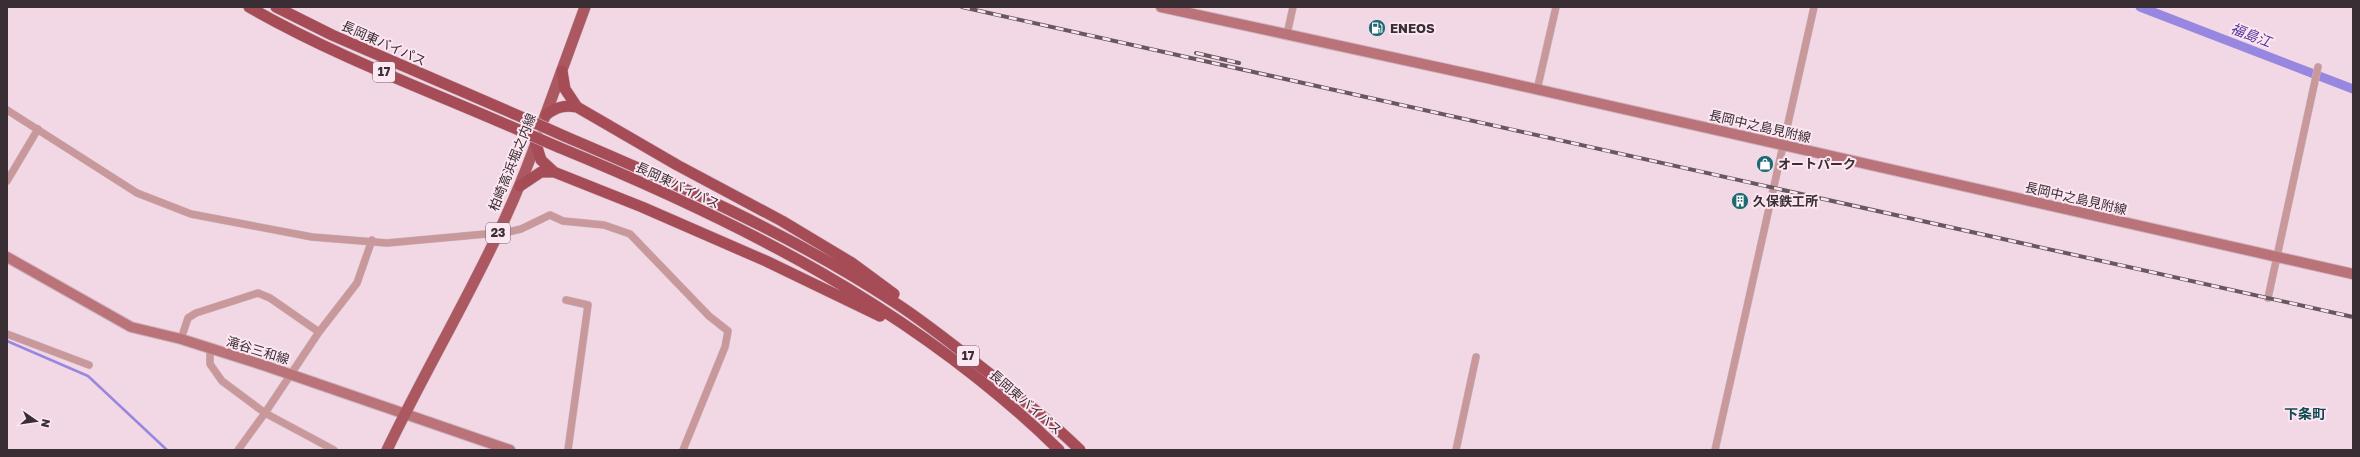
<svg xmlns="http://www.w3.org/2000/svg" width="2360" height="457" font-family="'Golos Text','Noto Sans JP',sans-serif">
<style>
.lines{fill:none;stroke-linecap:round;stroke-linejoin:round}
.stream{stroke:#9887e0;stroke-width:2.5}
.canal{stroke:#9887e0;stroke-width:9}
.minor-casing{stroke:#cdb5c1;stroke-width:8}
.secondary-casing{stroke:#cdb5c1;stroke-width:12}
.primary-casing{stroke:#cdb5c1;stroke-width:12}
.trunk-casing{stroke:#cdb5c1;stroke-width:12}
.minor{stroke:#c8989b;stroke-width:7}
.secondary{stroke:#b97379;stroke-width:10}
.primary{stroke:#ac5861;stroke-width:11}
.trunk{stroke:#a64c57;stroke-width:11}
.rail-casing{stroke:#67585f;stroke-width:4}
.rail{stroke:#fce6f1;stroke-width:2.5;stroke-dasharray:8;stroke-linecap:butt}
.trunk-bridge-casing{stroke:#cdb5c1;stroke-width:12;stroke-linecap:butt}
.trunk-bridge{stroke:#a64c57;stroke-width:11}
.labels{text-anchor:middle;stroke-width:4;stroke-linejoin:round;paint-order:stroke}
.shield{fill:#fce6f1;stroke:#73656c;stroke-width:1}
.shield-label{font-size:12px;font-weight:bold;fill:#382e33}
.poi-label{font-size:13px;font-weight:bold;fill:#382e33;stroke:#fce6f1;text-anchor:start}
.street-label{font-size:13px;fill:#382e33;stroke:#fce6f1}
.water-label{font-size:14px;font-style:italic;fill:#54379e;stroke:#fce6f1}
.neighbourhood-label{font-size:14px;font-weight:bold;fill:#0d4b53;stroke:#fce6f1}
</style>
<rect width="100%" height="100%" fill="#f2d7e4"/>
<g class="lines">
<path class="stream" d="M 7,341 L 88,376 L 167,450"/>
<path class="canal" d="M 2140,7 L 2353,89"/>
<defs>
<path id="minor" d="M 1287,34 L 1293,7
M 1537,90 L 1556,7
M 7,110 L 137,193 L 191,214 L 312,237 L 387,243 L 508,232 L 521,229 L 550,215 L 563,221 L 604,225 L 630,234 L 709,316 L 728,331 L 725,347 L 683,450
M 7,181 L 38,129
M 2268,298 L 2318,67
M 566,300 L 588,305 L 568,450
M 7,334 L 89,365
M 181,339 L 188,318 L 196,313 L 258,293 L 270,298 L 319,332
M 210,349 L 210,364 L 222,381 L 265,413 L 334,450
M 238,450 L 265,413 L 319,332 L 357,283 L 372,240
M 1456,450 L 1476,357
M 1715,450 L 1814,7"/>
<path id="secondary" d="M 1161,7 L 1487,78 L 2353,274
M 7,257 L 131,327 L 181,339 L 266,366 L 510,450"/>
<path id="primary" d="M 544,119 L 585,7
M 387,450 C 437,346 500,247 538,137"/>
<path id="trunk" d="M 249,7 C 336,57 430,91 521,131
M 276,7 L 332,35 L 526,119
M 562,71 L 565,89 L 577,107 L 677,165 L 782,221 L 852,263 L 894,294
M 546,115 C 556,107 564,105 577,107
M 564,136 C 677,184 791,234 894,302 C 928,324 961,351 994,377 C 1023,400 1053,423 1080,450
M 536,144 L 541,160 L 554,172 L 642,207 L 766,261 L 880,316
M 558,147 C 741,222 916,310 1059,450
M 520,186 L 541,172 L 554,172"/>
</defs>
<use href="#minor" class="minor-casing"/>
<use href="#secondary" class="secondary-casing"/>
<use href="#primary" class="primary-casing"/>
<use href="#trunk" class="trunk-casing"/>
<use href="#minor" class="minor"/>
<use href="#secondary" class="secondary"/>
<use href="#primary" class="primary"/>
<use href="#trunk" class="trunk"/>
<defs>
<path id="rail" d="M 962,7 L 2353,317
M 1196,53 L 1239,63"/>
</defs>
<use href="#rail" class="rail-casing"/>
<use href="#rail" class="rail"/>
<defs>
<path id="trunk-bridge" d="M 526,119 L 564,136
M 521,131 L 558,147"/>
</defs>
<use href="#trunk-bridge" class="trunk-bridge-casing"/>
<use href="#trunk-bridge" class="trunk-bridge"/>
</g>
<defs>
<symbol id="fuel-disc" viewBox="-11 -11 22 22"><circle r="9.5" fill="#1f6973" stroke="#fce6f1"/><path d="M-5.5-6h7V0h2V4h1.3V-2.5L3-4.5l.8-.8L6-3V5H2.5V1h-1V6h-7ZM-4.2-4.7v3.2H.2V-4.7Z" fill="#fff"/></symbol>
<symbol id="shop-disc" viewBox="-11 -11 22 22"><circle r="9.5" fill="#1f6973" stroke="#fce6f1"/><path d="M-5-2.5h2.3a2.7 3.5 0 0 1 5.4 0H5L5.5 6h-11ZM-1.5-2.5h3a1.5 2.3 0 0 0-3 0Z" fill="#fff"/></symbol>
<symbol id="building-disc" viewBox="-11 -11 22 22"><circle r="9.5" fill="#1f6973" stroke="#fce6f1"/><path d="M-4-6H4V6H1V3H-1V6H-4ZM-2.5-4.3h1.7v1.8h-1.7ZM.8-4.3h1.7v1.8H.8ZM-2.5-1h1.7V.8h-1.7ZM.8-1h1.7V.8H.8Z" fill="#fff"/></symbol>
</defs>
<g fill-rule="evenodd">
<use href="#fuel-disc" x="1367" y="18" width="20" height="20"/>
<use href="#shop-disc" x="1755" y="154" width="20" height="20"/>
<use href="#building-disc" x="1730" y="191" width="20" height="20"/>
</g>
<g class="labels">
<g class="shield">
<rect x="373" y="62" width="22" height="20" rx="3"/>
<rect x="486" y="223" width="24" height="20" rx="3"/>
<rect x="957" y="346" width="22" height="20" rx="3"/>
</g>
<g class="shield-label">
<text x="384" y="76">17</text>
<text x="498" y="237">23</text>
<text x="968" y="360">17</text>
</g>
<g class="poi-label">
<text x="1390" y="33">ENEOS</text>
<text x="1778" y="169">オートパーク</text>
<text x="1753" y="206">久保鉄工所</text>
</g>
<g class="street-label">
<text transform="translate(384 43) rotate(24)" y="5">長岡東バイパス</text>
<text transform="translate(1760 126) rotate(13)" y="5">長岡中之島見附線</text>
<text transform="translate(512 162) rotate(-68)" y="5">柏崎高浜堀之内線</text>
<text transform="translate(678 185) rotate(25)" y="5">長岡東バイパス</text>
<text transform="translate(2076 198) rotate(13)" y="5">長岡中之島見附線</text>
<text transform="translate(258 350) rotate(17)" y="5">滝谷三和線</text>
<text transform="translate(1026 402) rotate(41)" y="5">長岡東バイパス</text>
</g>
<g class="water-label">
<text transform="translate(2251 35) rotate(21)" y="5">福島江</text>
</g>
<g class="neighbourhood-label">
<text x="2305" y="419">下条町</text>
</g>
</g>
<rect width="2360" height="457" fill="none" stroke="#382e33" stroke-width="16"/>
<g transform="translate(36 421) rotate(103)" stroke="#fce6f1" stroke-width="3" paint-order="stroke">
<path d="M0-3L7 15L0 10L-7 15Z" fill="#382e33"/>
<text y="-6" font-size="11" font-weight="bold" text-anchor="middle" fill="#382e33">N</text>
</g>
</svg>
